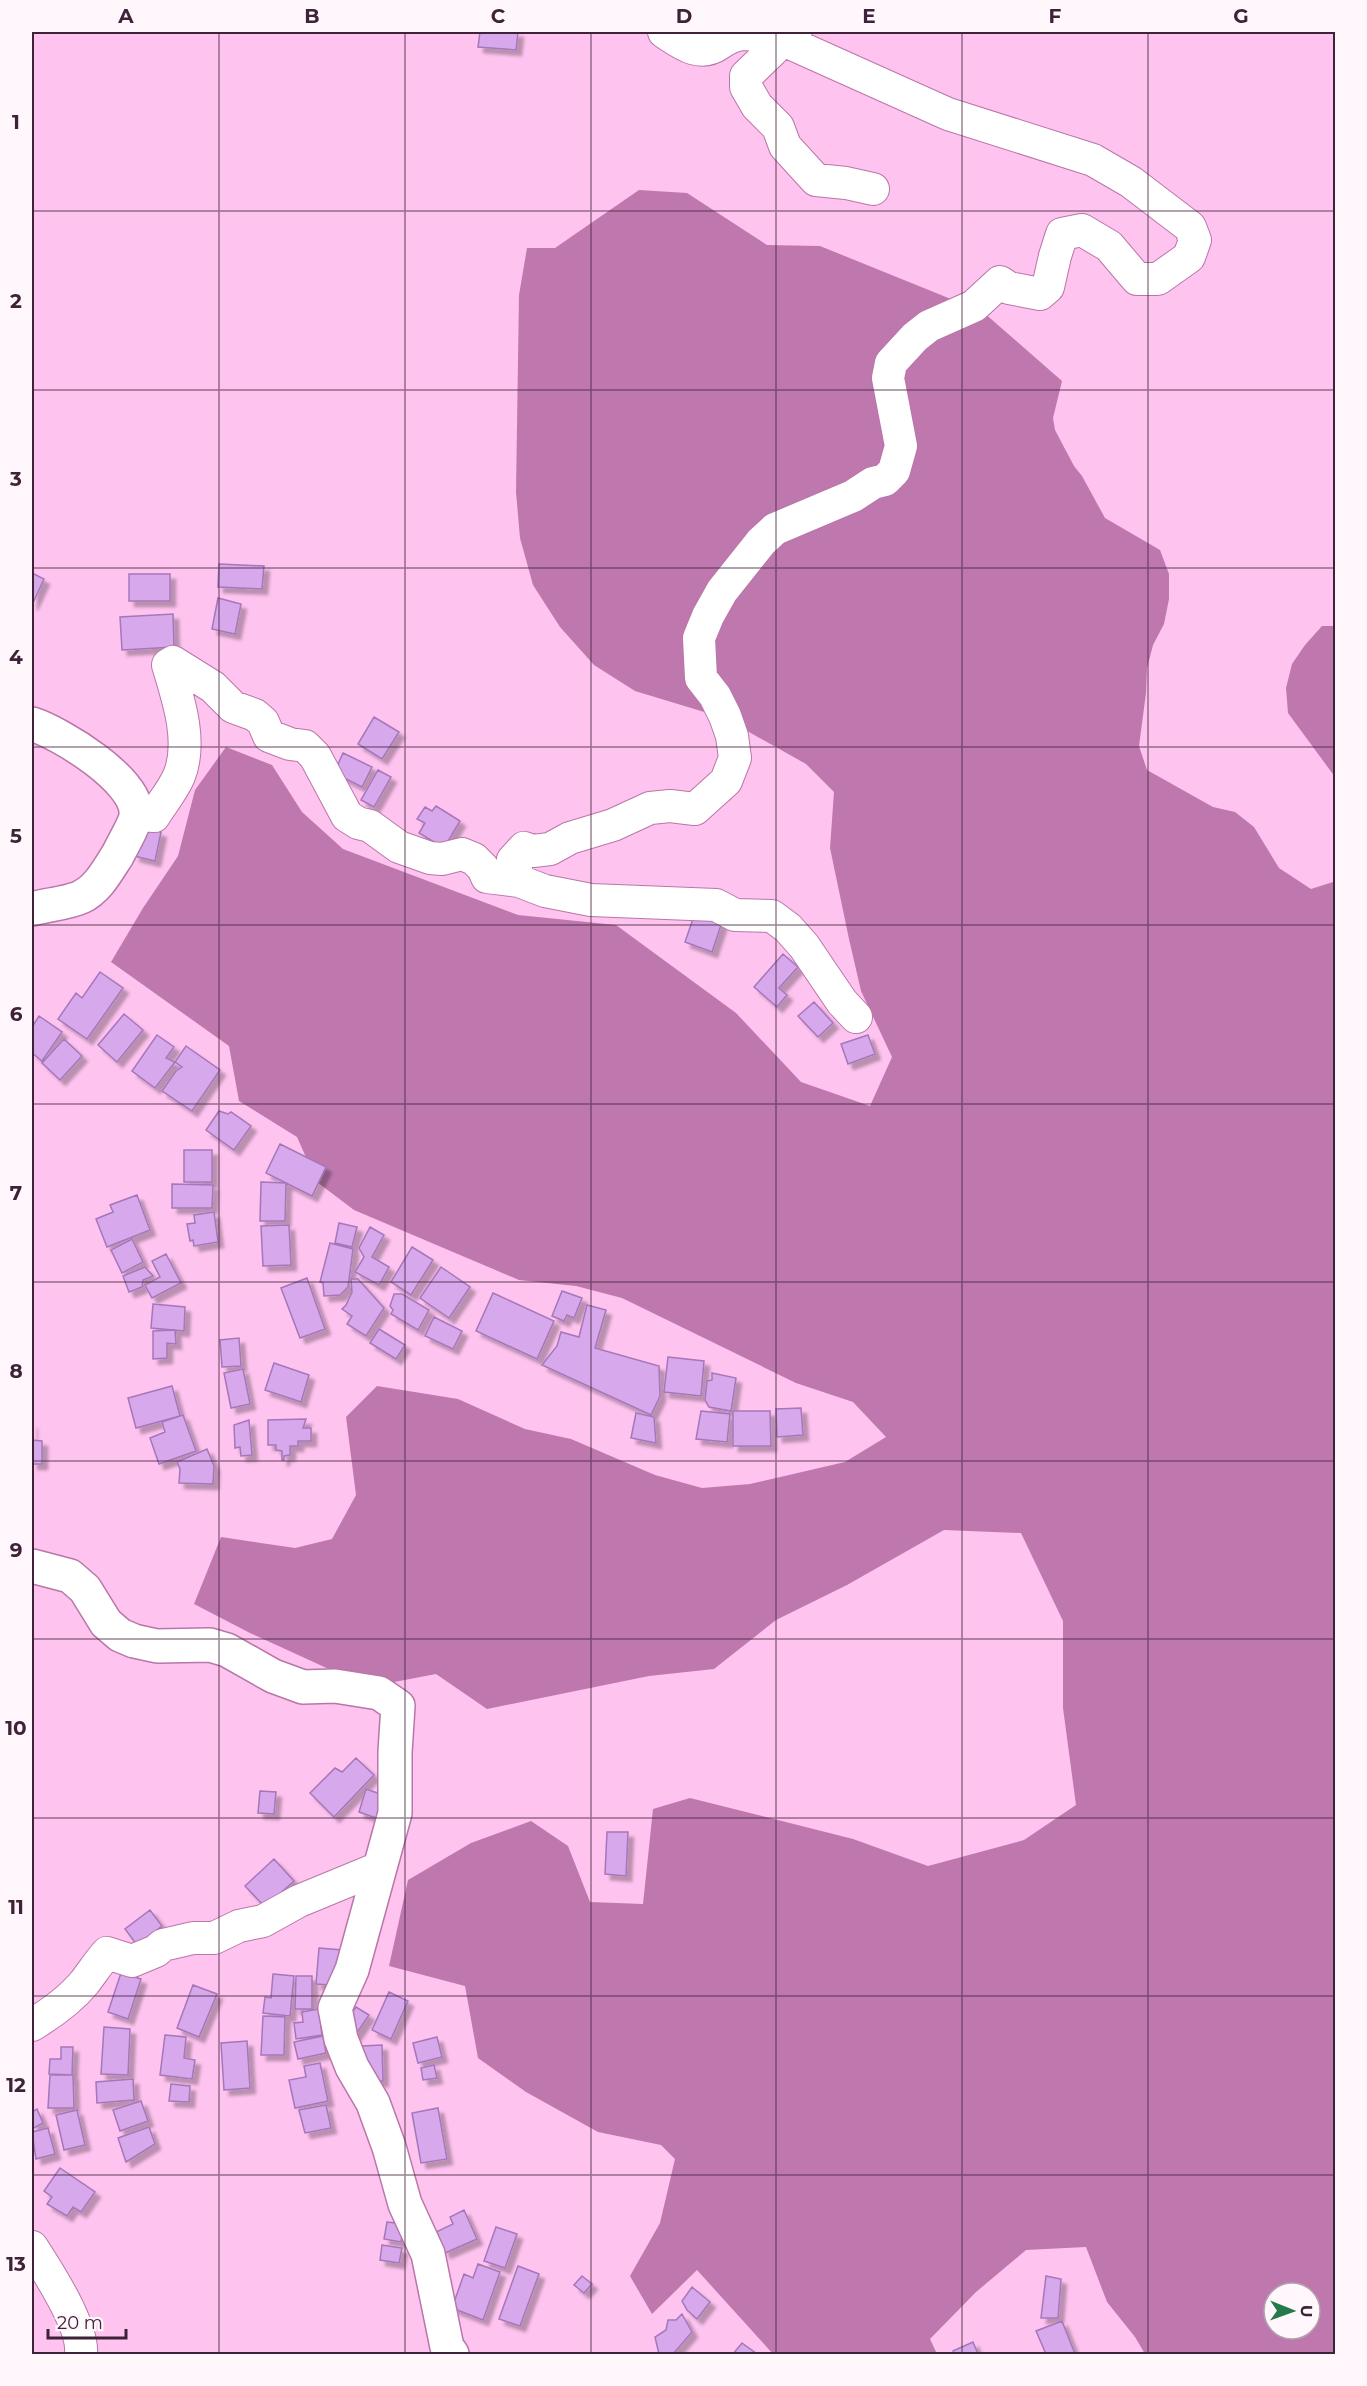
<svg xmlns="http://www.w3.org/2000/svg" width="1367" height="2386" font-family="Montserrat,sans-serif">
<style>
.forest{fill:#be78ae;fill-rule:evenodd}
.building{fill:#d8a8ed;stroke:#a577b8;stroke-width:1.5;filter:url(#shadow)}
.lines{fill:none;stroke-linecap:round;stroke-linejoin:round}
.minor-casing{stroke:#b976a9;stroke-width:34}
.tertiary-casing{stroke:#b976a9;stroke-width:36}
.minor{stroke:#fff;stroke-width:32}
.tertiary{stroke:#fff;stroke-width:33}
.grid{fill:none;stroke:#3e2338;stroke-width:1.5;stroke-opacity:0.55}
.neatline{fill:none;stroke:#3e2338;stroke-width:2}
.grid-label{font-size:20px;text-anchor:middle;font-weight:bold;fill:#3e2338}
</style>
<defs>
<filter id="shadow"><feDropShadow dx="5.5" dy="5.5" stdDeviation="1.5" flood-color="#0004"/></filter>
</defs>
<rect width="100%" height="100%" fill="#fec3ef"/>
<path class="forest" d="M 639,190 L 687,193 L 767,245 L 820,246 L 983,312 L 1062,381 L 1053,418 L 1055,430 L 1074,466 L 1082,476 L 1105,518 L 1160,550 L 1169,574 L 1169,599 L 1164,624 L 1153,645 L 1147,668 L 1146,693 L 1139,746 L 1147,770 L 1213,807 L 1235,812 L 1254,827 L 1279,868 L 1311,889 L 1333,882 L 1335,877 L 1335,2354 L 1145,2354 L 1135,2337 L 1107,2302 L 1086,2247 L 1026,2250 L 976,2292 L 930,2339 L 937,2354 L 773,2354 L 697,2270 L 652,2314 L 630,2276 L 660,2223 L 675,2159 L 661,2145 L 598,2132 L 526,2092 L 478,2058 L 465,1986 L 389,1966 L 408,1880 L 471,1843 L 531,1821 L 568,1846 L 590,1902 L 643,1904 L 653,1809 L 690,1798 L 853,1839 L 928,1866 L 1024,1840 L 1076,1805 L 1063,1708 L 1063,1621 L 1021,1533 L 944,1530 L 847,1585 L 776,1620 L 714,1669 L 649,1676 L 487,1709 L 436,1674 L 368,1687 L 250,1633 L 194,1604 L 221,1537 L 295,1548 L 332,1539 L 356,1495 L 346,1417 L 377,1386 L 458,1399 L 525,1429 L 571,1439 L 655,1475 L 702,1488 L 750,1484 L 845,1462 L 886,1437 L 853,1402 L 796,1383 L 622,1298 L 576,1286 L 519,1280 L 354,1210 L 317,1182 L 297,1137 L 239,1101 L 229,1046 L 111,962 L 143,908 L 178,856 L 195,790 L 226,747 L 272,765 L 302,812 L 343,849 L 518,915 L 616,925 L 736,1013 L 801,1082 L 870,1106 L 892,1057 L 861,991 L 849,939 L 830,848 L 834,792 L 806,764 L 724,718 L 635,691 L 594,665 L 560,627 L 533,585 L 520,538 L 516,492 L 519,295 L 527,248 L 555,248 ZM 1274,2293 L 1310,2293 L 1310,2329 L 1274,2329 Z
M 1322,626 L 1335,626 L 1335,777 L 1288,713 L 1286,688 L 1292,664 L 1305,645 Z"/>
<path class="building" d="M 480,32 L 518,32 L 516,50 L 478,47 Z
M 219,564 L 264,566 L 262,589 L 218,587 Z
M 32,573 L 44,579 L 32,605 Z
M 129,574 L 170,574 L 170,601 L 129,601 Z
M 218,598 L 241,604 L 235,634 L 212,629 Z
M 173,614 L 174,647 L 122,650 L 120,617 Z
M 374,717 L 399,732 L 382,759 L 358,744 Z
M 343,753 L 372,767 L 362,787 L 334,773 Z
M 378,770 L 391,777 L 374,807 L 361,800 Z
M 436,806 L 460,821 L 444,848 L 419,833 L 425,823 L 417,819 L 425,807 L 432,811 Z
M 140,827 L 161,832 L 155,861 L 134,856 Z
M 695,913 L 722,922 L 712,952 L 685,942 Z
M 783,954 L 798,967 L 779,988 L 787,995 L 777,1007 L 754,987 Z
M 100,972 L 123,988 L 87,1039 L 58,1019 L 76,993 L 82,998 Z
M 814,1002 L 833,1023 L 818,1037 L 798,1016 Z
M 124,1014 L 143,1030 L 117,1062 L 98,1045 Z
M 39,1016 L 62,1032 L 42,1061 L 32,1053 L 32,1027 Z
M 157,1035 L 174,1047 L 166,1058 L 175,1062 L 155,1088 L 132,1071 Z
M 868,1035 L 875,1054 L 848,1064 L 841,1044 Z
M 64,1039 L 82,1056 L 60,1080 L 42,1063 Z
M 186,1046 L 220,1070 L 192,1111 L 162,1091 L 176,1071 L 182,1067 L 175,1062 Z
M 219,1111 L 228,1114 L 231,1112 L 251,1126 L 234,1150 L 206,1130 Z
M 280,1144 L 326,1167 L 312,1196 L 266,1173 Z
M 184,1150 L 212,1150 L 212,1182 L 184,1182 Z
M 261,1182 L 286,1183 L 285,1221 L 260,1221 Z
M 172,1184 L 213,1185 L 212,1208 L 172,1208 Z
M 137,1195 L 150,1230 L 107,1247 L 96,1219 L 113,1212 L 110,1205 Z
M 214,1212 L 218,1242 L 194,1246 L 193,1240 L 190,1241 L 187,1224 L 195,1223 L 194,1215 Z
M 339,1223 L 357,1227 L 352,1247 L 335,1243 Z
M 289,1225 L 291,1265 L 263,1266 L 261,1226 Z
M 370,1227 L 384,1235 L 372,1257 L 389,1267 L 379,1285 L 355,1272 L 364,1257 L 359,1248 Z
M 132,1239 L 143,1262 L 122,1273 L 111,1250 Z
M 330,1243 L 353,1249 L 348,1287 L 340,1295 L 324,1296 L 323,1283 L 320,1282 Z
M 412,1247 L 433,1260 L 411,1295 L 391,1282 Z
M 166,1254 L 181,1283 L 152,1298 L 145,1285 L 160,1277 L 152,1261 Z
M 145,1267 L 153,1276 L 143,1280 L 142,1287 L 129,1292 L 123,1276 Z
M 441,1267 L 470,1287 L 449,1318 L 420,1298 Z
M 307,1278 L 325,1329 L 300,1338 L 281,1288 Z
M 351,1279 L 358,1279 L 384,1308 L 366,1336 L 347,1324 L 352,1316 L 342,1309 L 346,1305 L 352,1292 Z
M 562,1291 L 582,1298 L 574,1318 L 567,1315 L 564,1321 L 552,1316 Z
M 493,1293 L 554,1321 L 537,1359 L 476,1331 Z
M 394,1294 L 402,1294 L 429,1310 L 418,1330 L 391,1314 L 393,1310 L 390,1306 Z
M 153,1304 L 185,1307 L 184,1331 L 151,1328 Z
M 587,1305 L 606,1310 L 595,1348 L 659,1366 L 660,1396 L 651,1415 L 542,1365 L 557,1346 L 561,1332 L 579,1337 Z
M 434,1317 L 462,1331 L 453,1349 L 425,1336 Z
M 379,1329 L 405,1345 L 396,1359 L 370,1343 Z
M 175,1330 L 176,1344 L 167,1343 L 167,1358 L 153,1359 L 153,1331 Z
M 239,1338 L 241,1366 L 222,1367 L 220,1340 Z
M 668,1357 L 704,1361 L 701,1396 L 664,1392 Z
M 274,1363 L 309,1375 L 301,1402 L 265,1390 Z
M 243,1369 L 250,1404 L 231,1408 L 224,1373 Z
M 712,1373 L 736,1378 L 731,1411 L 709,1407 L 705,1400 L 707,1381 L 712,1380 Z
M 172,1386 L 180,1416 L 136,1428 L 128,1398 Z
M 801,1408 L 803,1435 L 777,1437 L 776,1409 Z
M 701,1411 L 730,1414 L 727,1442 L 696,1439 Z
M 733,1411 L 770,1411 L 771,1446 L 733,1446 Z
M 636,1413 L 654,1417 L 656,1443 L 631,1438 Z
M 183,1415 L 196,1451 L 159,1464 L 150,1438 L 165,1432 L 162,1422 Z
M 306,1419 L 303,1428 L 311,1428 L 311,1441 L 298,1441 L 298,1446 L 290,1446 L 290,1455 L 284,1456 L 284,1460 L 282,1460 L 282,1451 L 276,1450 L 276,1445 L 268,1445 L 268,1420 Z
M 249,1420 L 252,1455 L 241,1456 L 240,1447 L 235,1448 L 234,1425 Z
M 32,1423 L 32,1440 L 42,1441 L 42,1464 L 32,1464 Z
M 207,1449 L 214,1466 L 213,1484 L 179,1483 L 180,1469 L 177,1462 Z
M 356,1758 L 374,1775 L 334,1817 L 310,1793 L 335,1768 L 342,1772 Z
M 366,1789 L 386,1796 L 379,1819 L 359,1812 Z
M 260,1791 L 276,1792 L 274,1814 L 258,1813 Z
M 607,1832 L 628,1832 L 626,1876 L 605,1874 Z
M 274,1859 L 294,1881 L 265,1907 L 245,1886 Z
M 150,1910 L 162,1926 L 137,1945 L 125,1929 Z
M 319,1948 L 342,1950 L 330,1985 L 316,1984 Z
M 121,1973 L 141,1979 L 128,2019 L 108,2012 Z
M 273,1974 L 294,1976 L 290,2016 L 263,2013 L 265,1997 L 271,1998 Z
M 296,1976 L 312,1976 L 312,2009 L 295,2009 Z
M 193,1985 L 217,1994 L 199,2037 L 177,2028 Z
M 389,1992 L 408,2001 L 391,2039 L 372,2030 Z
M 356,2007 L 369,2015 L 354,2037 L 342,2028 Z
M 319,2009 L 322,2035 L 296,2039 L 294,2023 L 303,2022 L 302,2012 Z
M 263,2016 L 285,2017 L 284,2055 L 261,2055 Z
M 104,2027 L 130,2029 L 128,2075 L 101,2074 Z
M 165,2035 L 186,2037 L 184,2058 L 195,2060 L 192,2079 L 160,2075 Z
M 323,2036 L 326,2053 L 298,2059 L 294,2042 Z
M 437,2037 L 442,2057 L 418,2063 L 413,2043 Z
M 247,2041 L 250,2088 L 224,2090 L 221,2043 Z
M 382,2045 L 383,2081 L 363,2081 L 362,2046 Z
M 61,2047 L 73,2047 L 72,2075 L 49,2074 L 50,2059 L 61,2059 Z
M 320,2063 L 328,2101 L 295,2108 L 289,2080 L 306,2077 L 304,2066 Z
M 434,2065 L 437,2078 L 423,2080 L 421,2068 Z
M 50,2075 L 73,2075 L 74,2108 L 48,2108 Z
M 133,2079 L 134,2100 L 97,2103 L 96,2082 Z
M 171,2084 L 190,2086 L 189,2102 L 169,2101 Z
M 141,2101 L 148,2121 L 120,2131 L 113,2110 Z
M 326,2105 L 331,2128 L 305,2133 L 299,2110 Z
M 438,2108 L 447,2159 L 421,2163 L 412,2113 Z
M 37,2109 L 43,2123 L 32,2129 L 32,2112 Z
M 77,2110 L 85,2145 L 64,2150 L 56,2115 Z
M 149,2127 L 155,2144 L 126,2162 L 118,2138 Z
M 48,2128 L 55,2154 L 36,2159 L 32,2132 Z
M 60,2168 L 95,2192 L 81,2212 L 73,2207 L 67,2216 L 47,2204 L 52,2197 L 44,2191 Z
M 464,2210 L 477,2239 L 445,2253 L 436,2232 L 453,2224 L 450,2217 Z
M 387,2222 L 404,2224 L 401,2242 L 384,2239 Z
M 496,2227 L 517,2234 L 505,2268 L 484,2261 Z
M 382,2245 L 402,2248 L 399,2263 L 380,2260 Z
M 478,2264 L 500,2272 L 483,2320 L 452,2308 L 464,2274 L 473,2278 Z
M 518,2266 L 539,2274 L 520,2326 L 499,2319 Z
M 582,2276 L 592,2284 L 584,2293 L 574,2285 Z
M 1046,2276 L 1061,2279 L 1058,2318 L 1041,2318 Z
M 692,2287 L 710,2302 L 697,2319 L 687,2310 L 682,2301 Z
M 682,2314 L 692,2332 L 673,2354 L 659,2354 L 655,2337 L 666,2330 L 668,2320 L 676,2320 Z
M 1062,2321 L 1075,2354 L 1046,2354 L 1036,2331 Z
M 973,2342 L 978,2354 L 954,2354 L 953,2351 Z
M 742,2343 L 757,2354 L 733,2354 Z"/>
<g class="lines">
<defs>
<path id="minor" d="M 664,32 C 681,43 699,58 719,44 C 726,39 736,34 745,34 C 763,35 777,41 796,39
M 136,815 L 154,816 C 162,803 173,790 179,776 C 193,742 178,698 168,665 L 173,662 L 213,687 L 233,707 L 255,715 L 263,722 L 269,736 L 290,744 L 305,746 L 315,756 L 347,816 L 358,823 L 370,826 L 399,847 L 430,858 L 442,859 L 462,854 L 474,859 L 483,868 L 487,877 L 519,881 L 545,891 L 591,900 L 716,905 L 735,915 L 772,916 L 788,928 L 804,946 L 842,1002 L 856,1017
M 519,881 L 513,860 L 524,848 L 533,851 L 550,849 L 570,838 L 613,825 L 650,808 L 670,806 L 695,809 L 726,781 L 735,758 L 732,736 L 725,716 L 715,696 L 701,678 L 699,638 L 708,616 L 722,591 L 761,542 L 775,529 L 853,496 L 873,483 L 885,480 L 894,471 L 901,446 L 888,378 L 891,363 L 915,337 L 929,326 L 974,306 L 1000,282 L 1009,288 L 1040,294 L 1048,287 L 1055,256 L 1062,234 L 1082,230 L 1109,246 L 1137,279 L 1158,279 L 1189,257 L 1195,240 L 1190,227 L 1131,182 L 1093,160 L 948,114 L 783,40 L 746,76 L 746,87 L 757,106 L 778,127 L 785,146 L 816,180 L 846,183 L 873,189
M 32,2025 C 50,2014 70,2000 84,1983 C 92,1973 98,1963 107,1953 L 132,1961 L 156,1951 L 163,1945 L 193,1938 L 214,1938 L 239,1926 L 263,1921 L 299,1901 L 379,1868
M 32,2247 C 47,2270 84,2327 81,2354"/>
<path id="tertiary" d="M 32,724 C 60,733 138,780 136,814 C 136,822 121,848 117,856 C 107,871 98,889 81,897 C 69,903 45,905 32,909
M 32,1566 L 70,1576 L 85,1589 L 106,1623 L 120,1635 L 134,1641 L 157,1646 L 210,1645 L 227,1650 L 273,1676 L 303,1687 L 335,1686 L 379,1693 L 398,1706 L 395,1752 L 395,1813 L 352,1970 L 335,2008 L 341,2039 L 352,2067 L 373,2103 L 389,2147 L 405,2204 L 428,2254 L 447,2347 L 452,2354"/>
</defs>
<use href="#minor" class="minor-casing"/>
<use href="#tertiary" class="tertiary-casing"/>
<use href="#minor" class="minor"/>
<use href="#tertiary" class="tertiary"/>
</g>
<path class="grid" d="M 219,32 L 219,2354M 405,32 L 405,2354M 591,32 L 591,2354M 776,32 L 776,2354M 962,32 L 962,2354M 1148,32 L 1148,2354M 32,211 L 1336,211M 32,390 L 1336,390M 32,568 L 1336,568M 32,747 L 1336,747M 32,925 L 1336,925M 32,1104 L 1336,1104M 32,1282 L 1336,1282M 32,1461 L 1336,1461M 32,1639 L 1336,1639M 32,1818 L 1336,1818M 32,1996 L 1336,1996M 32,2175 L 1336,2175"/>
<rect width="1367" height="2386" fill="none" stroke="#fff7fc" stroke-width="66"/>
<g transform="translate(1292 2311) rotate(91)"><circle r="28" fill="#fff7fc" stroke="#b2a2ae" stroke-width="1.5"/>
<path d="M0-4.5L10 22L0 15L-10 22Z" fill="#257a4c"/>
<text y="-9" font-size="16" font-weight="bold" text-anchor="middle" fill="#3e2338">U</text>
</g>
<path d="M48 2329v9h78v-9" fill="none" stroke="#3e2338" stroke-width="3"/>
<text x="57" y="2329" font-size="18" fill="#3e2338" stroke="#fff7fc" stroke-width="4.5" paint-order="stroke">20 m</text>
<rect x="33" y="33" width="1301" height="2320" class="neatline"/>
<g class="grid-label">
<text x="126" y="23">A</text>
<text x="312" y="23">B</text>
<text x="498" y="23">C</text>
<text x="684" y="23">D</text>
<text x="869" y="23">E</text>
<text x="1055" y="23">F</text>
<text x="1241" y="23">G</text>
<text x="16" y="129">1</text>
<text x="16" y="308">2</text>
<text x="16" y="486">3</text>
<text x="16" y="664">4</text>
<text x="16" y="843">5</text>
<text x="16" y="1021">6</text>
<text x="16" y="1200">7</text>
<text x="16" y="1378">8</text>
<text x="16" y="1557">9</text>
<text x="16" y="1735">10</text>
<text x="16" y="1914">11</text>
<text x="16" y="2092">12</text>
<text x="16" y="2271">13</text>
</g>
</svg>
